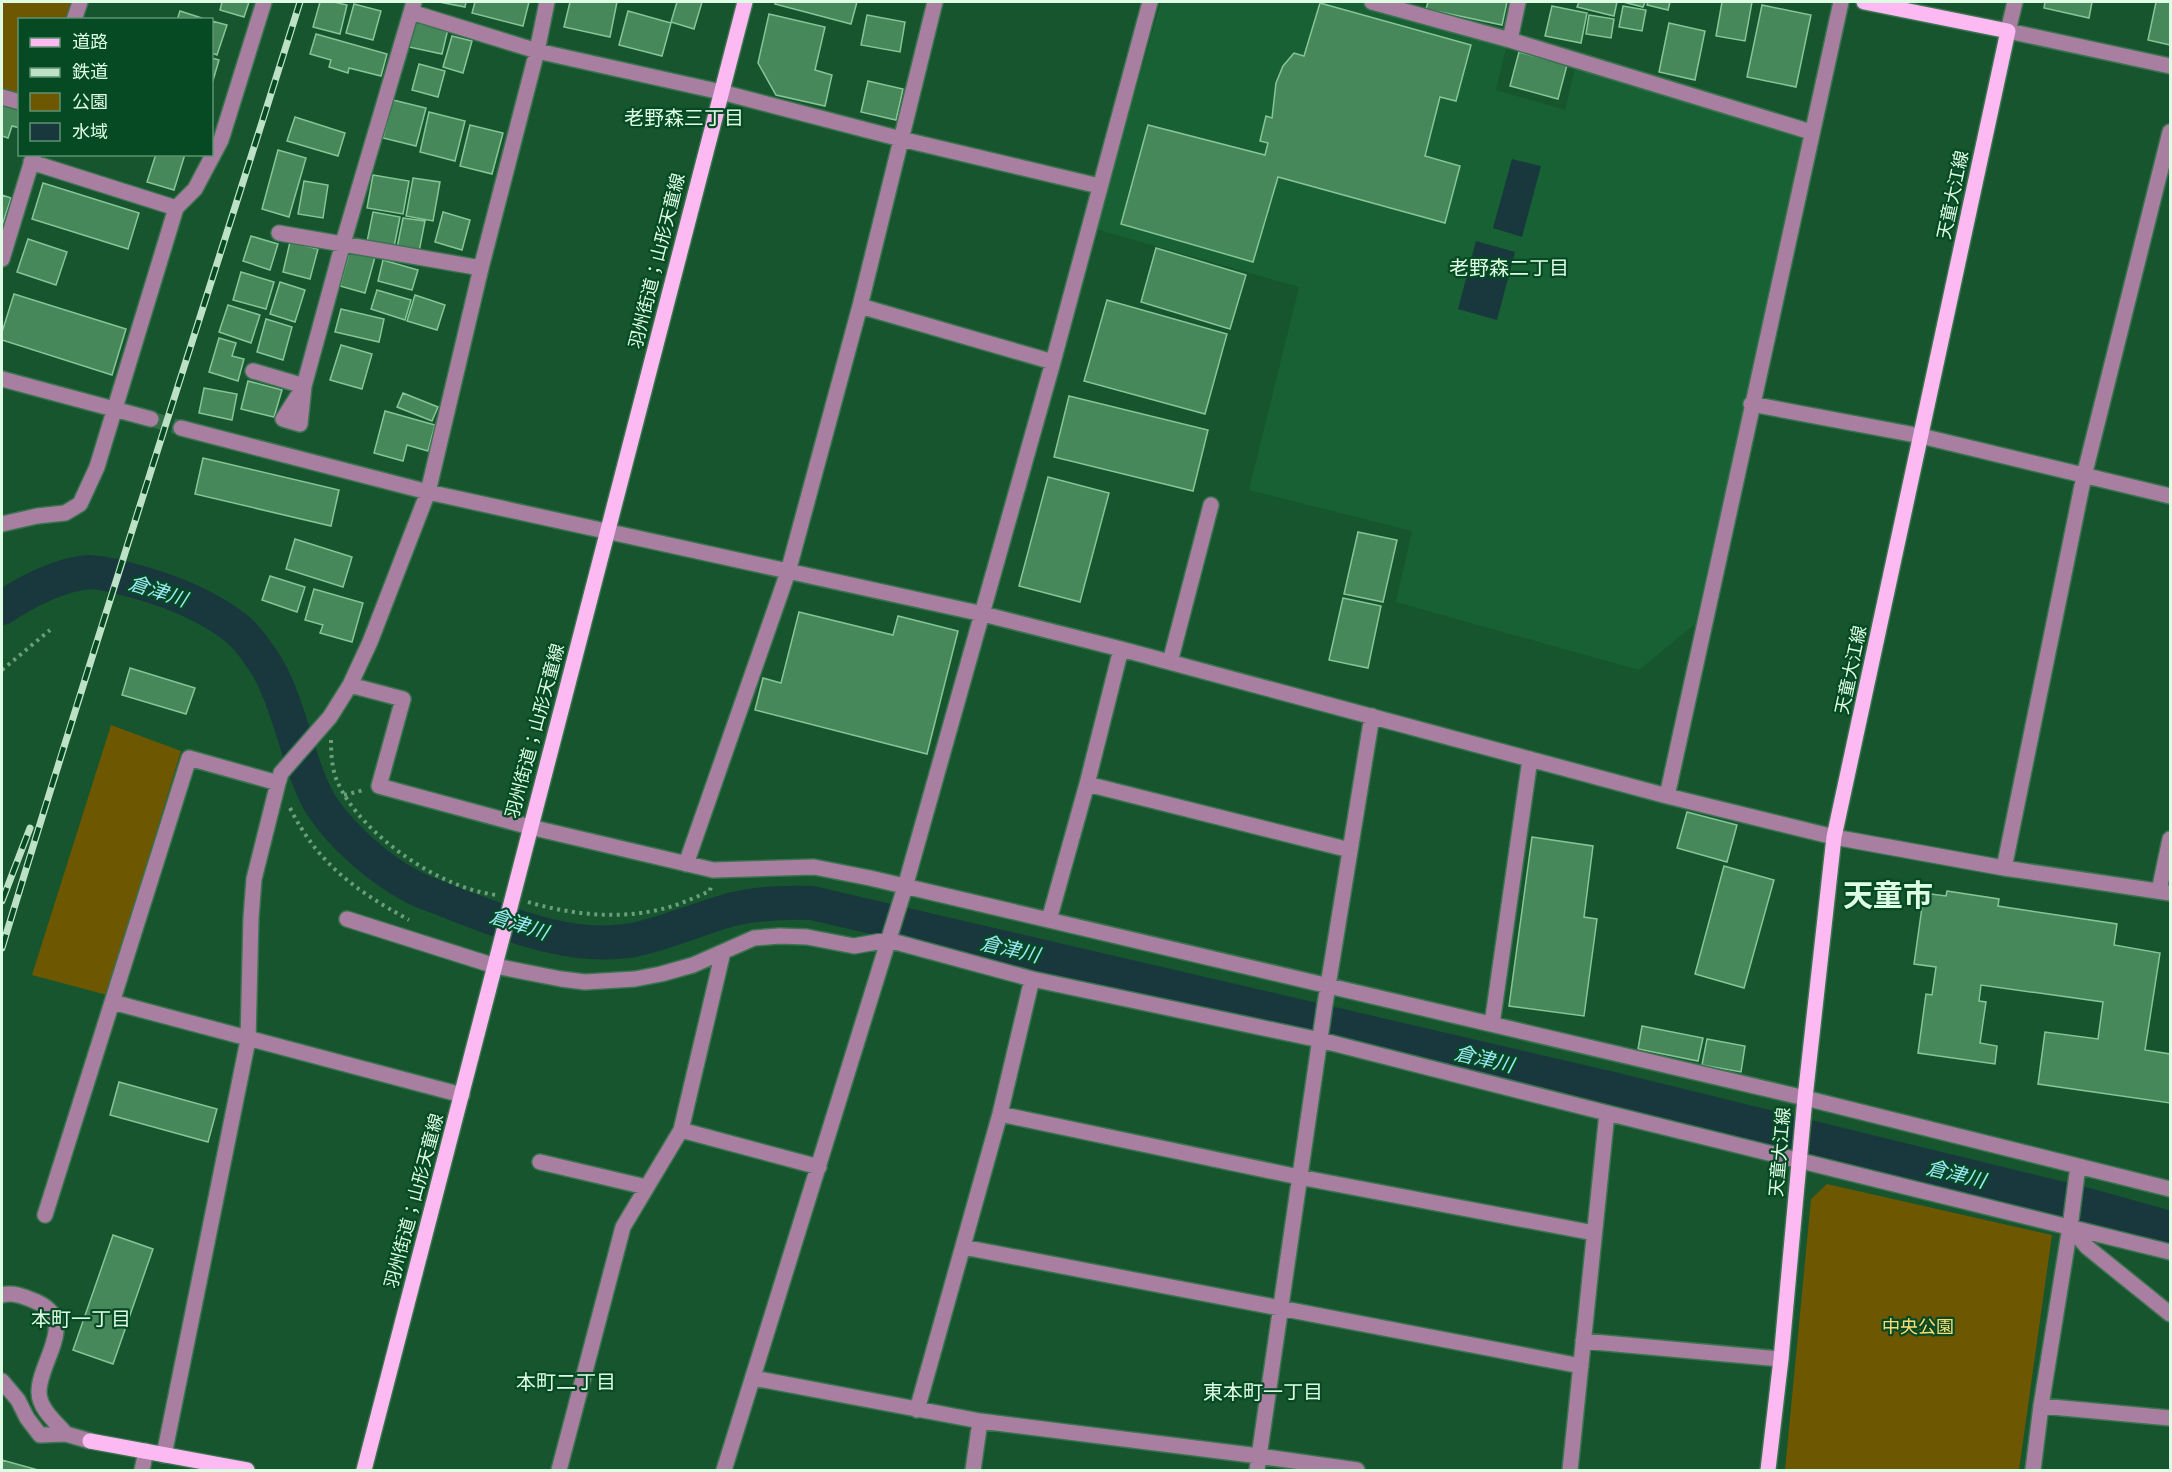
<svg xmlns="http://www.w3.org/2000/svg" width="2172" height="1472" font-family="Poppins,'Noto Sans JP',sans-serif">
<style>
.built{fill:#186134}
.green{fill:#6d5700}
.water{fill:#18383e}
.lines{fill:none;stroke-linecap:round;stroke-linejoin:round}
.river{stroke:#18383e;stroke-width:34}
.building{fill:#47885a;stroke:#87c597;stroke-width:1.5}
.minor-tunnel{stroke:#346e49;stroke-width:15;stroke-dasharray:15 8;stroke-linecap:butt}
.minor-casing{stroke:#3a734e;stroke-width:18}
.major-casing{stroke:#3a734e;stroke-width:18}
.path{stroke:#6c9d7c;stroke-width:4;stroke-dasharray:3 4.5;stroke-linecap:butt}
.minor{stroke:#a87ea1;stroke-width:15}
.major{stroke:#fdb9f2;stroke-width:15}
.rail-casing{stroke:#bde1c6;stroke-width:7}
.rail{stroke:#054a23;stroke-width:4.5;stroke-dasharray:14;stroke-linecap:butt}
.labels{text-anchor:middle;stroke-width:4.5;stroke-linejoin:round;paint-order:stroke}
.street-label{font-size:18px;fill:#defde5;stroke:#054a23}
.park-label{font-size:18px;fill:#fedd77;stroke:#054a23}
.neighbourhood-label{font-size:20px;fill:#defde5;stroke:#054a23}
.water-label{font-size:20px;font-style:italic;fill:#9ce7f6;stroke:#054a23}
.town-label{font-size:30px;font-weight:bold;fill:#defde5;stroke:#054a23}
</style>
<rect width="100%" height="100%" fill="#16552d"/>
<path class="built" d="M 1161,2 L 1360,2 L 1507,43 L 1496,90 L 1565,110 L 1576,64 L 1806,135 L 1695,624 L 1639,670 L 1396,602 L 1412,531 L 1249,490 L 1299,287 L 1096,229 Z"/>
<path class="green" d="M 2,2 L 74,2 L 68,19 L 20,20 L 19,96 L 2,90 Z
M 111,725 L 181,751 L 107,995 L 32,975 Z
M 1827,1184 L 2052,1235 L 2019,1470 L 1785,1470 L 1811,1199 Z"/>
<path class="water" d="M 1512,159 L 1541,166 L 1522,237 L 1493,228 Z
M 1476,241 L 1515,252 L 1497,320 L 1458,309 Z"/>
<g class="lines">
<path class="river" d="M 2,608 C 26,592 59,575 88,572 C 101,572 115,576 127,579 C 166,589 204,603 236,628 C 246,636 257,651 264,662 C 278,681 290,722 297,745 C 303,765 310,787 321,805 C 343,838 379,869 413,887 C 426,894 441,898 455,904 C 512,926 577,952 638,939 C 671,931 701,918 733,909 C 760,903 786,902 812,903 L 1617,1090 L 2095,1207 L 2170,1228"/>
</g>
<path class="building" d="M 222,2 L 249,2 L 244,17 L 220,10 Z
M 320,2 L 334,2 L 347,5 L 340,34 L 313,27 Z
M 439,2 L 466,2 L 465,7 Z
M 475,2 L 529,2 L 523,26 L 472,13 Z
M 570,2 L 617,2 L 610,37 L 564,27 Z
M 677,2 L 702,2 L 694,29 L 671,22 Z
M 776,2 L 857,2 L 851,24 L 775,4 Z
M 1428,2 L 1507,2 L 1502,25 L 1426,9 Z
M 1579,2 L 1617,2 L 1614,16 L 1577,7 Z
M 1623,2 L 1645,2 L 1643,7 Z
M 1648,2 L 1670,2 L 1668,10 L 1647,5 Z
M 1722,2 L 1752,2 L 1745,41 L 1716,36 Z
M 2045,2 L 2092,2 L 2089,18 L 2044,8 Z
M 2156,2 L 2170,2 L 2170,45 L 2148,40 Z
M 1320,3 L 1471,45 L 1456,101 L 1440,97 L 1425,156 L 1460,166 L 1445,223 L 1278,177 L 1253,262 L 1121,224 L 1148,125 L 1265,155 L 1268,143 L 1260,141 L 1266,116 L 1272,118 L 1276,83 L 1283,66 L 1294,53 L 1304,56 Z
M 354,4 L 381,11 L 373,40 L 346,33 Z
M 1762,5 L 1811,15 L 1796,87 L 1747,77 Z
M 1552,6 L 1587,13 L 1581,43 L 1545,36 Z
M 1623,6 L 1646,10 L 1642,31 L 1619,27 Z
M 180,11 L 208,20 L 177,20 Z
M 628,11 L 671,23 L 662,56 L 619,45 Z
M 769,14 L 825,27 L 815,70 L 832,75 L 825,106 L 776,95 L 758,63 Z
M 867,15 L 905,22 L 900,52 L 861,45 Z
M 1589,15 L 1614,19 L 1611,38 L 1586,34 Z
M 212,21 L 227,25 L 217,55 L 212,53 Z
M 415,22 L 448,29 L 442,54 L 409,47 Z
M 1669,23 L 1705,31 L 1695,80 L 1659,72 Z
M 316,34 L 387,54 L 381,76 L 349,68 L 348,73 L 329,67 L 331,60 L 310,54 Z
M 452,36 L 472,41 L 463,73 L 443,67 Z
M 1519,52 L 1567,65 L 1558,99 L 1510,86 Z
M 212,58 L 219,60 L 212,84 Z
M 419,64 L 445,71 L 438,97 L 412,90 Z
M 868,81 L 903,89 L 896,120 L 861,112 Z
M 393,100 L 426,108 L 416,146 L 383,138 Z
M 2,102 L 20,107 L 20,128 L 12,126 L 8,138 L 2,136 Z
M 429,112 L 465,121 L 455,161 L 420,152 Z
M 295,117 L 345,133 L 338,156 L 287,141 Z
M 470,125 L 503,133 L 492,174 L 460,166 Z
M 278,150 L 306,158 L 289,217 L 262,209 Z
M 156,154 L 185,154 L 174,190 L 147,182 Z
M 373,175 L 409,181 L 403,214 L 367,208 Z
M 413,178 L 440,182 L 433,221 L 406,216 Z
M 304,181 L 328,185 L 323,218 L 298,214 Z
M 43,183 L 139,213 L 128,249 L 32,219 Z
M 2,195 L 11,198 L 2,226 Z
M 373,212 L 400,217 L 394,247 L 367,242 Z
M 443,212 L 470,220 L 462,250 L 435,242 Z
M 403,218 L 425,221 L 419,252 L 397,248 Z
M 251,236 L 278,244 L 270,270 L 243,261 Z
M 28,239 L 67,252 L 56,285 L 17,272 Z
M 290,242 L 318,249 L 310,279 L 283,272 Z
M 1156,248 L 1246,275 L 1230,329 L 1141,302 Z
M 350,250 L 375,257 L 365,293 L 340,286 Z
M 383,260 L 418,270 L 412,290 L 378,281 Z
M 241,272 L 274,282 L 266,309 L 233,300 Z
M 280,282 L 305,290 L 295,322 L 270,314 Z
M 377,290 L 411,300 L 405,320 L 371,309 Z
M 14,294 L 126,329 L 112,375 L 2,340 L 2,332 Z
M 415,295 L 445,305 L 437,330 L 407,321 Z
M 1107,300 L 1227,334 L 1205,414 L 1084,381 Z
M 228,305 L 260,315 L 251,343 L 219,332 Z
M 341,309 L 384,319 L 379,342 L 335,332 Z
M 266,319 L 292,327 L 283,360 L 257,352 Z
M 219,338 L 236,343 L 232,356 L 244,359 L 238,381 L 209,372 Z
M 341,345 L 372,354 L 362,389 L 330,380 Z
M 248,381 L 282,390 L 274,417 L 241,409 Z
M 204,388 L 237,394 L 232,420 L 199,413 Z
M 403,393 L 438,407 L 432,421 L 397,407 Z
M 1069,396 L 1208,430 L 1193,491 L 1054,457 Z
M 385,411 L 435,425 L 428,451 L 407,445 L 403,461 L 374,453 Z
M 203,458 L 339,490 L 331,526 L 195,494 Z
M 1048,477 L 1109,493 L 1080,602 L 1019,586 Z
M 1358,532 L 1397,540 L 1383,602 L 1344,594 Z
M 295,539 L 352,557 L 343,587 L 286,569 Z
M 270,576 L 305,587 L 297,612 L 262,600 Z
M 314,589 L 363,603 L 352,642 L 320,633 L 323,625 L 305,620 Z
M 1343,598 L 1381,606 L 1368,668 L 1329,660 Z
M 799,612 L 893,635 L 898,616 L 958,631 L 927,754 L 755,710 L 763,678 L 781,683 Z
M 130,668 L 195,688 L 186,714 L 122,695 Z
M 1687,812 L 1737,825 L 1727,862 L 1677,848 Z
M 1532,837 L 1593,846 L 1584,917 L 1597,919 L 1584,1016 L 1509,1006 Z
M 1724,866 L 1774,880 L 1744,988 L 1695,974 Z
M 1947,891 L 1999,899 L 1998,906 L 2117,924 L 2114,945 L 2160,953 L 2145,1050 L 2170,1054 L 2170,1103 L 2038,1084 L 2045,1032 L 2098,1039 L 2103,1002 L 1981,985 L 1979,1001 L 1986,1002 L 1980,1043 L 1997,1046 L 1995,1064 L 1918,1053 L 1926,994 L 1932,995 L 1936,967 L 1914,964 L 1924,893 L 1946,896 Z
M 1642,1026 L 1703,1038 L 1698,1061 L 1638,1049 Z
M 1707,1039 L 1745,1046 L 1741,1072 L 1702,1065 Z
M 119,1082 L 217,1109 L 208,1142 L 110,1115 Z
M 113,1235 L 153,1249 L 113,1364 L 73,1350 Z
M 2,1460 L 38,1470 L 2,1470 Z"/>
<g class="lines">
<path class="minor-tunnel" d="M 151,419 L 181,428"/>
<defs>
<path id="minor" d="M 1372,2 L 1510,40 L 1811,132
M 2015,2 L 2008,31 L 2170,66
M 411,12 L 537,51 L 721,92 L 901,139 L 1099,186
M 74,20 L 80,2
M 1510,40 L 1518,2
M 2,97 L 20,102
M 31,162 L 176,208 L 195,189 L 221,140 L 264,2
M 279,233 L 481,268
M 2,259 L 34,154
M 860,306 L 1053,362
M 253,371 L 304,386 L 283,419 L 300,424 L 304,386 L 343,243 L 414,2
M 2,379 L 151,419
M 1751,404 L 1921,436 L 2170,496
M 181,428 L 428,492 L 983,614 L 1121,649 L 1667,796 L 1834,837 L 2004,868 L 2170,893
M 2,524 L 37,516 L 65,513 L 80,504 L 97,467 L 176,208
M 1170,662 L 1211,505
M 350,685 L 403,699 L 379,786 L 530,827 L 713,870 L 814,867 L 870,878 L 1805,1098 L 2170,1189
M 1087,784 L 1350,850
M 1667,796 L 1841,2
M 686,864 L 788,572 L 860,306 L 935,2
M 2004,868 L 2084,476 L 2170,132
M 2159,891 L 2170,839
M 347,919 L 495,966 L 561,979 L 585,982 L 635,979 L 661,974 L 693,965 L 754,938 L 780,936 L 807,937 L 854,946 L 888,940 L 1032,979 L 1320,1040 L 1607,1113 L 2170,1252
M 1049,920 L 1087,784 L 1121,649
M 112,1002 L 462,1095
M 1492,1024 L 1530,759
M 1000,1114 L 1299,1177 L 1594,1233
M 681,1130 L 819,1167
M 540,1162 L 646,1187
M 45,1215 L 189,758 L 278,783
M 2070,1227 L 2078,1166
M 963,1247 L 1581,1366
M 2,1295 C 14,1292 25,1297 37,1302 C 79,1321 39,1361 39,1392 C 39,1409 56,1422 66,1434
M 1583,1341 L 1781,1359
M 753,1378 L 980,1421 L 1259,1456 L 1357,1470
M 2,1381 L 18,1400 L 27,1418 L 40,1435 L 66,1434 L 90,1441
M 2041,1406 L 2170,1418
M 917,1410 L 1000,1114 L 1032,979
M 164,1455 L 248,1040 L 251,918 L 254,879 L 278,783 L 281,773 L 330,717 L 350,685 L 370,642 L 428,492 L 481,268 L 537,51 L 547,2
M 142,1470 L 146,1451
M 559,1470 L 623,1227 L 681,1130 L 723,952
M 724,1470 L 905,887 L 1053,362 L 1150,2
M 973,1470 L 980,1421
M 1257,1470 L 1325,1004 L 1372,716
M 1570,1470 L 1607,1113
M 2033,1470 L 2041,1406 L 2070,1227 L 2087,1247 L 2170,1314"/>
<path id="major" d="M 90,1441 L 247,1470
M 364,1470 L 745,2
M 1768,1470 L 1781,1359 L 1805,1098 L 1834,837 L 2008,31 L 1864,2"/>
</defs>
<use href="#minor" class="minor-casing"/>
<use href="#major" class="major-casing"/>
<path class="path" d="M 2,670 L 50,630
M 331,740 C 331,754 332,769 337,781 C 360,834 440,889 497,895
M 344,795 L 364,790
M 290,808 C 318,864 355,890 409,920
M 528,902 C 572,915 621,920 666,908 C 681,904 696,897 710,891 L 711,885"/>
<use href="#minor" class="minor"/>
<use href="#major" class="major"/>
<defs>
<path id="rail" d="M 2,901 L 30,828
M 2,948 C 98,631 201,317 300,2"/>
</defs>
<use href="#rail" class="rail-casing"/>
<use href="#rail" class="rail"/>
</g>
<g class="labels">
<g class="street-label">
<text transform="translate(1953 195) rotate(-78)" y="6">天童大江線</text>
<text transform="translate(657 261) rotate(-76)" y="6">羽州街道；山形天童線</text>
<text transform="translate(1851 670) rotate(-78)" y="6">天童大江線</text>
<text transform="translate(535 731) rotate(-75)" y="6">羽州街道；山形天童線</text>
<text transform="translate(1780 1152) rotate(-85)" y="6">天童大江線</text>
<text transform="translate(414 1201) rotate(-75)" y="6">羽州街道；山形天童線</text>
</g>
<g class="park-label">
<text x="1918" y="1333">中央公園</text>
</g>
<g class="neighbourhood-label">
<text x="684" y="125">老野森三丁目</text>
<text x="1509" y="275">老野森二丁目</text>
<text x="81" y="1326">本町一丁目</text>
<text x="566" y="1389">本町二丁目</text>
<text x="1263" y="1399">東本町一丁目</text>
</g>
<g class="water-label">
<text transform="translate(158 591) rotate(18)" y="7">倉津川</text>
<text transform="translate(519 924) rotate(18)" y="7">倉津川</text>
<text transform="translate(1010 949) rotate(13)" y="7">倉津川</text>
<text transform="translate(1484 1059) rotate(13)" y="7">倉津川</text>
<text transform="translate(1956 1174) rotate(14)" y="7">倉津川</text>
</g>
<g class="town-label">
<text x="1888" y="906">天童市</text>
</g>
</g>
<rect width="2172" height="1472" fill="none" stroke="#defde5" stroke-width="6"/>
<rect x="18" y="18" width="195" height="138" fill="#054a23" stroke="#5c9271" stroke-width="1.5"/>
<rect x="30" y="38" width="30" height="9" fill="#fdb9f2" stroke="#5c9271" stroke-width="1.5"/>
<text x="72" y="48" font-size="18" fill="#defde5">道路</text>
<rect x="30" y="68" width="30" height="9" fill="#bde1c6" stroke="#5c9271" stroke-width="1.5"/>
<text x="72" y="78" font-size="18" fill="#defde5">鉄道</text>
<rect x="30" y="93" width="30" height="18" fill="#6d5700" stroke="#5c9271" stroke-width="1.5"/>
<text x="72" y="108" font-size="18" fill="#defde5">公園</text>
<rect x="30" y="123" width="30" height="18" fill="#18383e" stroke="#5c9271" stroke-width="1.5"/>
<text x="72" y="138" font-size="18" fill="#defde5">水域</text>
</svg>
